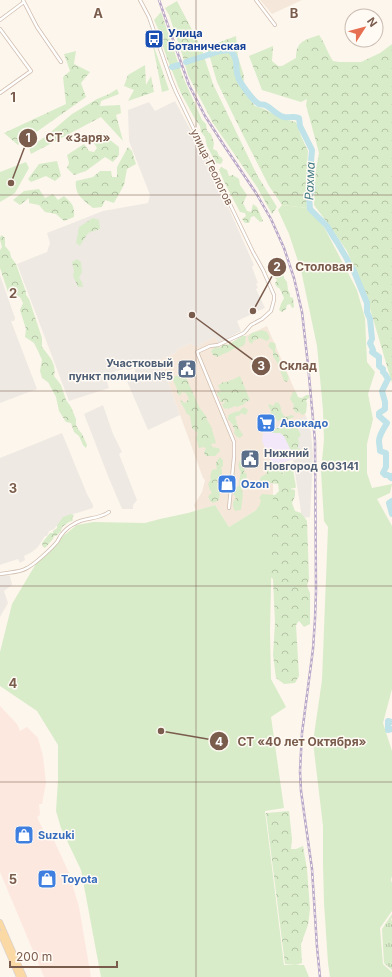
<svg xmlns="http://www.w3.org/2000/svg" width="392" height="977" font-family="Inter,sans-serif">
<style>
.residential{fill:#f5e8da}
.commercial{fill:#fde8e0}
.industrial{fill:#efe9e4}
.education{fill:#f3e8fa}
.grass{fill:url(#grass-tufts)}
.forest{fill:url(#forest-crowns)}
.garden{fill:#d8ecc9}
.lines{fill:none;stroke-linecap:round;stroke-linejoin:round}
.river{stroke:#bfe3e8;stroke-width:6}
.minor-casing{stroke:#d1beb0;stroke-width:4}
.primary-casing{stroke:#dad1cd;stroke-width:6}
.minor{stroke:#fff;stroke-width:2.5}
.primary{stroke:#fbd9a5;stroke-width:4.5}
.rail-casing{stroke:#b9a8c9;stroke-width:2.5}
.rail{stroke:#fffaf3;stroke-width:1;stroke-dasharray:3;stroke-linecap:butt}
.grid{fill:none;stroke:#7a5c4d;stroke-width:1;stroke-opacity:0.55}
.labels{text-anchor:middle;stroke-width:3;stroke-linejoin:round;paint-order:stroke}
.transit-label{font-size:11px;font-weight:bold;fill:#164399;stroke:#fffaf3;text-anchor:start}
.street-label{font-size:11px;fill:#7a5c4d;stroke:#fffaf3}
.service-label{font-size:11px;font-weight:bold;fill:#4e5e75;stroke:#fffaf3;text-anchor:end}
.shop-label{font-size:11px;font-weight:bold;fill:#366cbe;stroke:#fffaf3;text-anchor:start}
.water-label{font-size:12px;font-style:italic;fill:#437c86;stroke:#fffaf3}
.grid-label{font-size:13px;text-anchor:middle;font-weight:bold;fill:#7a5c4d;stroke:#fffaf3;stroke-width:3;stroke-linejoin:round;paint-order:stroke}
.leader{fill:none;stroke:#7a5c4d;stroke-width:1.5}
.callout-dot{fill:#7a5c4d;stroke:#fffaf3;stroke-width:1.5}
.mark-label{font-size:12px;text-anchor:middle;font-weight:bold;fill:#fff}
.callout-label{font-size:12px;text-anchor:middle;font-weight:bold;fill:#7a5c4d;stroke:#fffaf3;stroke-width:3;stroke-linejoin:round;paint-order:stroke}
</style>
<defs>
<pattern id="grass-tufts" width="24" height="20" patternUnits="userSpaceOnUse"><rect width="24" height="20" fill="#d8ecc9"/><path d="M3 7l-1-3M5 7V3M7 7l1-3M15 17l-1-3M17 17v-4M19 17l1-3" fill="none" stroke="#b4c2a5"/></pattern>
<pattern id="forest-crowns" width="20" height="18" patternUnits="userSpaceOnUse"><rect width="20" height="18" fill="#d8ecc9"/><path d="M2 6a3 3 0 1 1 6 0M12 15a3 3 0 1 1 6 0" fill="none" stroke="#b4c2a5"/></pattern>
</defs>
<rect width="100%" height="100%" fill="#fdf6ec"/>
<path class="residential" d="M 260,0 L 302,0 L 272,14 Z
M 267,326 L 306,416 L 290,423 L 302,456 L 273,466 L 273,496 L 258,509 L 229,527 L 215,505 L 196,511 L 194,505 L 202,492 L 205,480 L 203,478 L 160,360 L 175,353 L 178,349 L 191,343 L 200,347 L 200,344 L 215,337 L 221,347 Z"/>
<path class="commercial" d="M 0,706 L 17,724 L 20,731 L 27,727 L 38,738 L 43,756 L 46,783 L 42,804 L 39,804 L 40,815 L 37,817 L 46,836 L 52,836 L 69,873 L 79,907 L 91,977 L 44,977 L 0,872 Z"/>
<path class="industrial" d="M 175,101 L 189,127 L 225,200 L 254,265 L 252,267 L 258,283 L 256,284 L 258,288 L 256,289 L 265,308 L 237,321 L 241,331 L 218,343 L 215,337 L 200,344 L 201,347 L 193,346 L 191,343 L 178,349 L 175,353 L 160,360 L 180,415 L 148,430 L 126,379 L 136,374 L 134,368 L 129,370 L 123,369 L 105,375 L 109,388 L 69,401 L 17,264 L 47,252 L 50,243 L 47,233 L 103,211 L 148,203 L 150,195 L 129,141 L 128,110 L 149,102 L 155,111 Z
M 0,275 L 15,318 L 14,321 L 11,321 L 37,389 L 0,403 Z
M 103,405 L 113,434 L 122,452 L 119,454 L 137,500 L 133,505 L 133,509 L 122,509 L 108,476 L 84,414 Z
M 306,416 L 311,432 L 313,456 L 310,517 L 302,518 L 293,460 L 302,457 L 290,422 Z
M 62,433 L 87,494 L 93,505 L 93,508 L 64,517 L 54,529 L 49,531 L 47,536 L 45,536 L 38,547 L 32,552 L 24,556 L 25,560 L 20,563 L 18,559 L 0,565 L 0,458 Z
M 5,574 L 10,576 L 12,585 L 4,591 L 8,603 L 0,617 L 0,576 Z"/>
<path class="education" d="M 290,422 L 302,456 L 273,466 L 262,441 L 263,433 Z"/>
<path class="grass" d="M 392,914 L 392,918 L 391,919 L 392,921 L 392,970 L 384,963 L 382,929 Z"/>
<path class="forest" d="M 177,1 L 201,47 L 213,84 L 257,175 L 277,207 L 272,214 L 257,187 L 213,123 L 188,75 L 182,54 L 169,15 L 165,8 Z
M 161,12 L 183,77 L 202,120 L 206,124 L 207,131 L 211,134 L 214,143 L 213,149 L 217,151 L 219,156 L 221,157 L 223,160 L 221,164 L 216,163 L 207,146 L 205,137 L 201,132 L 200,126 L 195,119 L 181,93 L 168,61 L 159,35 L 160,33 L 154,20 Z
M 319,35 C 325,43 327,52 333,61 L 339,62 L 361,62 L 380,53 L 392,44 L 392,383 L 368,302 L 347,251 L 329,225 L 314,205 L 315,174 L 319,153 L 306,105 L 307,99 L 301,102 L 262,90 L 249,56 L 273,46 L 272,61 L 278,66 L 282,66 L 296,58 C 296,41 305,40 319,35 Z
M 236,36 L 238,57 L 244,76 L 243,90 L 255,106 L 264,109 L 283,119 L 296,122 L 301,136 L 308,151 L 306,188 L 307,208 L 282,205 L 269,186 L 245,139 L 217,82 L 207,47 Z
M 152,41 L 169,90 L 162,92 Z
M 76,51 L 74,64 L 90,72 L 81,83 L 86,97 L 18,145 L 4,133 L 66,104 L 63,77 L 70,71 L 64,54 Z
M 145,65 L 146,85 L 151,76 L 154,92 L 128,101 L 134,90 L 124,86 L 128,75 Z
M 117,89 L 119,94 L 101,101 L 100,106 L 120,105 L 121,113 L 116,115 L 123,141 L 101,117 L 31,154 L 29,148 L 46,136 L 72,114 L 97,99 L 109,94 Z
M 101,133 L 119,147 L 119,155 L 113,162 L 105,157 L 86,171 L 74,175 L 67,168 L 69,163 L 67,155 L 84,144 L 89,151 L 94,152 L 97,148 L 92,140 L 93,135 Z
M 128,147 L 132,151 L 136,164 L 127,169 L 124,185 L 114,203 L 105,200 L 102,207 L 93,208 C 83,200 74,194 76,181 L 93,177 L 100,171 L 111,171 L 112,177 L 117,177 L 117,167 Z
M 57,161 L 61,176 L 55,181 L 46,176 L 31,182 L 28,179 L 39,164 Z
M 221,167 L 227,170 L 229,176 L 233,175 L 239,179 L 240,185 L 247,195 L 243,203 L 247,211 L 251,212 L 253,204 L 257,207 L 263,221 L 260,222 L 254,216 L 251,217 L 249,223 L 245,223 L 242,219 L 246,216 L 245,213 L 240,212 C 233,198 225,185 219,170 Z
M 39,189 L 45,198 L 53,194 L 58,200 L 64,196 C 72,203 75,206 74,217 L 64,221 L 56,214 L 45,212 L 39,205 L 29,203 L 29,198 L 20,205 L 13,200 L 24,191 Z
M 93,218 L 99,220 L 100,229 L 88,233 L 80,246 L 76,243 L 79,227 Z
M 2,235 L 5,238 L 5,246 L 10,252 L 11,257 L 16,264 L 26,292 L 26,295 L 29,299 L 42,338 L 42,347 C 49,356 57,364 54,376 L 61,385 L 66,400 L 71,407 L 76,419 L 76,425 L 78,429 L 82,434 L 87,445 L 86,448 L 83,445 L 79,436 L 74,432 L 71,423 L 66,422 L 59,411 L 56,397 L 48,382 L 42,378 L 40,371 L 42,360 L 38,351 L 34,343 L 25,337 L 26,329 L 20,310 L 23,303 L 20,297 L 8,292 L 0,268 L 0,250 L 2,247 L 0,240 L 0,237 Z
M 77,259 L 81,262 L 82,272 L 79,278 L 82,282 L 83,287 L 78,287 L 73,276 L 74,271 L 72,262 Z
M 280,271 L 284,274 L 284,278 L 287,282 L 288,290 L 290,294 L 290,297 L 293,298 L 294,307 L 292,308 L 290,304 L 287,305 L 286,309 L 282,312 L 279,310 L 281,304 L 284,298 L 280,289 L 276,286 L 275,283 L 277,280 L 274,277 L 274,274 Z
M 262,330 L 267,332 L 270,338 L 267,341 L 260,338 L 253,341 L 252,344 L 249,342 L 248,337 L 252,333 Z
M 242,336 L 246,336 L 245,344 L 239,348 L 235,348 L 230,351 L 217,357 L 213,355 L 211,351 L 216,346 L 220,348 L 223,344 L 228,345 Z
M 270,342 L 275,343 L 276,346 L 275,351 L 279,356 L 280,363 L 283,365 L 289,378 L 287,382 L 284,381 L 278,364 L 273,356 L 273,351 L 268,346 Z
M 185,375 L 199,407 L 206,416 L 207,420 L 211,426 L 216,443 L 211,444 L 212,447 L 219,448 L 220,451 L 215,456 L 206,456 L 204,453 L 206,448 L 203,447 L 199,448 L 196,438 L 198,433 L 192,428 L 190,416 L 186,413 C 186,410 181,404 180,400 L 181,400 L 183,402 L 185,403 L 189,399 L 186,393 L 182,392 L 180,396 L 177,393 L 177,389 L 173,380 L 175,376 Z
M 240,376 L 250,400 L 244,403 L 245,404 L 237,407 L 235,406 L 228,409 L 227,408 L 225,409 L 223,407 L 222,404 L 225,403 L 224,400 L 223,402 L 220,402 L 220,398 L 217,395 L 218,391 L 221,392 L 218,385 L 221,384 L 223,382 C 226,382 229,382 230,380 L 232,380 Z
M 293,392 L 296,392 L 298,397 L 302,398 L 306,395 L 309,395 L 309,398 L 306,400 L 307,404 L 306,413 L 302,415 L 299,412 L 296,413 L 293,408 L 294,405 L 290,399 Z
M 276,402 L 279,403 L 281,408 L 281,411 L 285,417 L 291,415 L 294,416 L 294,417 L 284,421 L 282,419 L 278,421 L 276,419 L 273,420 L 270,415 L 271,411 L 268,405 L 270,404 L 273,406 Z
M 244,407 L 248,410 L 246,415 L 241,413 L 240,415 L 235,417 L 237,422 L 236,424 L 238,425 L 238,428 L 240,430 L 243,435 L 240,438 L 236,436 L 234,433 L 235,429 L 233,427 L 233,425 L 228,419 L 228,415 L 235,412 L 240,411 L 241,409 Z
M 291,421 L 294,422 L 301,435 L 298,438 L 299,443 L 298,448 L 303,450 L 305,454 L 302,458 L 299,457 L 298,453 L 296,454 L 292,453 L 284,436 L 280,433 L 273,433 L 271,431 L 274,428 L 279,428 L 283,424 L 285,424 Z
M 220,457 L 223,460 L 223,466 L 221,468 C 223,472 222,475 219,477 L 221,482 L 219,500 L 213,503 L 210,501 L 208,496 L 212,493 L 210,490 L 208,484 L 211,479 L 210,477 L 212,470 L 217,469 C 215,464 216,461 220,457 Z
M 241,459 L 245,459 L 246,462 L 247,466 L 245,468 L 244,472 L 247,474 L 246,480 L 243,481 L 242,491 L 243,494 L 241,510 L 235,511 C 232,506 232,502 236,498 L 233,493 L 235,488 L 239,486 L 240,475 L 241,473 C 239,468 237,464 241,459 Z
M 274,467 L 280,468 L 291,489 L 295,490 L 295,496 L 292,503 L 295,511 L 301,513 L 307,521 L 309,579 L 307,586 L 310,593 L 310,624 L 304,627 L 299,621 L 296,625 L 299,676 L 295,683 L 284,684 L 276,678 L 273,655 L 275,623 L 273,579 L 267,574 L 254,514 L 258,507 L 264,503 L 259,498 L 262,494 L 275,495 L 279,491 L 278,484 L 270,483 L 267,486 L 261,485 L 260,478 L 267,473 L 267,468 Z
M 71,514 L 74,515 L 72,518 L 73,520 L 72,521 L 69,522 L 62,527 L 61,531 L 56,536 L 54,536 L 53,539 L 45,548 L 43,547 L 42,543 L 50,533 L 53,533 L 53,531 L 57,528 L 57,525 L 63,517 Z
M 289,811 L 292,839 L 291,849 L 296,849 L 303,846 L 307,869 L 310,909 L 308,925 L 301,944 L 302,963 L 296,965 L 285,964 L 266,813 Z"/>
<path class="garden" d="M 26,162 L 29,168 L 15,193 L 0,202 L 0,172 Z
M 282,205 L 307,208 L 324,227 L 357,290 L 365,318 L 367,362 L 375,372 L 368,394 L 373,419 L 367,444 L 367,473 L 372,488 L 392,484 L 390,493 L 377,499 L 392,526 L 392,689 L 383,723 L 392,751 L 392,876 L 391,880 L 392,883 L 392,911 L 380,928 L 383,964 L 392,972 L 392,977 L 330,977 L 328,963 L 324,903 L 323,864 L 323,826 L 313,742 L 322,680 L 328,527 L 324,521 L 321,471 L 324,440 L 323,410 L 317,346 L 301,270 L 289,234 L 278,210 Z
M 291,467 L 293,469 L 296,487 L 295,488 L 287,489 L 285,488 L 283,470 L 284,468 Z
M 263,495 L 273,496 L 270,631 L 271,679 L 286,707 L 271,717 L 284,808 L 265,811 L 284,965 L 304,965 L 309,977 L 101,977 L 81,870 L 61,828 L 56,811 L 58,780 L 58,745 L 37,711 L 0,686 L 0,652 L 12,604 L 31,572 L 36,564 L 63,536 L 77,525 L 93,522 L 145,523 L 160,519 L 188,513 L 215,505 L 229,527 L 258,509 Z"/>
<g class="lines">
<path class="river" d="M 186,62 L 220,51 L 230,50 C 240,61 234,66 238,77 C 240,83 253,101 259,104 C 261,105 263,104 265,105 C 272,108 276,115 284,117 C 289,118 293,116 299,118 L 300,126 L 312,150 L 310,173 L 313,188 L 309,197 L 310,209 L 327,226 L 333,236 L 337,242 L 347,259 L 350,266 L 353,269 L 367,303 L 367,312 L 370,319 L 372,339 L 370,343 L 373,350 L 372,352 L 379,357 L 379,366 L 383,369 L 383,372 L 385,374 L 388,379 L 382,391 L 385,402 L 385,409 L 379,413 L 379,416 L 387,423 C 384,428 379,435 379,441 C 379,445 380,447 380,451 L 386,453 L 386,467 L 383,473 L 385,475 L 388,475 L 391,478 L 392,476
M 172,67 L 179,65
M 392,501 L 389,503 L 392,514
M 392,722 L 388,721 L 388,730 L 392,729"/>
<defs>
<path id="minor" d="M 23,0 L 37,27 L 61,62
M 140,0 L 149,17 L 171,80 L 176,92 L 253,252 L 263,270 L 274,295 L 274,300 L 271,311 L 262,319 L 251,325 L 244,333 L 218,345 L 210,346 L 197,352 L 234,442 L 234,457 L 229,508
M 256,0 L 275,25
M 0,20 L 24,2
M 0,29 L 31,71 L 0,93
M 0,574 C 9,572 19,573 27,568 C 35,564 51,549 57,542 C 59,539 60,536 62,534 C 65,530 70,526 74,524 C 84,517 98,520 109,512"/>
<path id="primary" d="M 0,922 L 24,977
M 0,933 L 19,977"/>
</defs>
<use href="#minor" class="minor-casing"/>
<use href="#primary" class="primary-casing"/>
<use href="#minor" class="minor"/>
<use href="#primary" class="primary"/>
<defs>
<path id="rail" d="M 159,0 L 189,85 L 205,116 L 225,147 L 256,193 L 271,219 L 284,248 L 294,278 L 302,312 L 308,365 L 315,441 L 316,591 L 315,619 L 313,649 L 302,733 L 300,771 L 301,791 L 312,869 L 317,947 L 320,977"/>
</defs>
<use href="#rail" class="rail-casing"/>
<use href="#rail" class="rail"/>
</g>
<path class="grid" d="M 196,0 L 196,977M 0,195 L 392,195M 0,391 L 392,391M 0,586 L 392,586M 0,782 L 392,782"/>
<defs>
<symbol id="bus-square" viewBox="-11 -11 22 22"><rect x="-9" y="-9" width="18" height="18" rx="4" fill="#1a4fb4" stroke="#fffaf3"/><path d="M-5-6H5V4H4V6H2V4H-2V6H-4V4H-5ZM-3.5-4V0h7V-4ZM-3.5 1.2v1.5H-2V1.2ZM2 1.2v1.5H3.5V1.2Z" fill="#fff"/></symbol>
<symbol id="civic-square" viewBox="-11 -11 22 22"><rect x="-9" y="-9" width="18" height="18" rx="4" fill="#5c6f8a" stroke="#fffaf3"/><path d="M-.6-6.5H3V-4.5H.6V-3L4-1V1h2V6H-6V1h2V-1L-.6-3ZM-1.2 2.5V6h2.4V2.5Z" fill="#fff"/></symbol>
<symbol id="supermarket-square" viewBox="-11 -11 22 22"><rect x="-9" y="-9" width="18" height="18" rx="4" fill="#3f7fe0" stroke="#fffaf3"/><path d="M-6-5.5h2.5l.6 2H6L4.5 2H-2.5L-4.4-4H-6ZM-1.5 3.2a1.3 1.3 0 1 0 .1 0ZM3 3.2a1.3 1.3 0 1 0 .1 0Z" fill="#fff"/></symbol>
<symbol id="shop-square" viewBox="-11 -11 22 22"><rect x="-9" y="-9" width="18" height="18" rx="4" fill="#3f7fe0" stroke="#fffaf3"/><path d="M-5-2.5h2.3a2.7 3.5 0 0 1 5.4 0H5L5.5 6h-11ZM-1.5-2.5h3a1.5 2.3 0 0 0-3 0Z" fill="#fff"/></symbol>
</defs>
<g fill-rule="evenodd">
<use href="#bus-square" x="143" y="28" width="22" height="22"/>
<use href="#civic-square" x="176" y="358" width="22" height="22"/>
<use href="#supermarket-square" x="255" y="412" width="22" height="22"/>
<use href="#civic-square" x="239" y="448" width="22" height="22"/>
<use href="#shop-square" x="216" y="473" width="22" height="22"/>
<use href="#shop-square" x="13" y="824" width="22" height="22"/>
<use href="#shop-square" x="36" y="868" width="22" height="22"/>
</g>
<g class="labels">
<g class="transit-label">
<text x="168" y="37">Улица<tspan x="168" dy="13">Ботаническая</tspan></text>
</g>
<g class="street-label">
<text transform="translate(212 167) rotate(64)" y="4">улица Геологов</text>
</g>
<g class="service-label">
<text x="173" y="367">Участковый<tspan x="173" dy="13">пункт полиции №5</tspan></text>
<text x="264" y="457" text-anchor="start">Нижний<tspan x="264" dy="13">Новгород 603141</tspan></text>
</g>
<g class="shop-label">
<text x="280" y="427">Авокадо</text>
<text x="241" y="488">Ozon</text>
<text x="38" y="839">Suzuki</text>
<text x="61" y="883">Toyota</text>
</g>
<g class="water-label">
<text transform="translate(310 181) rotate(-88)" y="4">Рахма</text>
</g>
</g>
<g class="grid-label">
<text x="98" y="18">A</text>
<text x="294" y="18">B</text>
<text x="13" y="102">1</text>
<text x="13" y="298">2</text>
<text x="13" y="493">3</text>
<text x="13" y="688">4</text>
<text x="13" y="884">5</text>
</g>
<path class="leader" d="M11 183L28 138M253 311L277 267M192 315L261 366M161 731L219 741"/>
<g class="callout-dot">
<circle cx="11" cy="183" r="4"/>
<circle cx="253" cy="311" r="4"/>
<circle cx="192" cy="315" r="4"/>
<circle cx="161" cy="731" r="4"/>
<circle cx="28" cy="138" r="10"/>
<circle cx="277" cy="267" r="10"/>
<circle cx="261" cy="366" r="10"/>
<circle cx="219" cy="741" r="10"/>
</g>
<g class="mark-label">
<text x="28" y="142">1</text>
<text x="277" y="271">2</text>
<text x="261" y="370">3</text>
<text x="219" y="746">4</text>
</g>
<g class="callout-label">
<text x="78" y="142">СТ «Заря»</text>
<text x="324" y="271">Столовая</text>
<text x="298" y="370">Склад</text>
<text x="302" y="746">СТ «40 лет Октября»</text>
</g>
<g transform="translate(364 28) rotate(54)"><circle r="19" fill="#fffaf3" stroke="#cabbb1"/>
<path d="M0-3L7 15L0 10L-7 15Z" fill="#e76f51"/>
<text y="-6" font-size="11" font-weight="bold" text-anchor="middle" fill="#7a5c4d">N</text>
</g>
<path d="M10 961v6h107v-6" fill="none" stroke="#7a5c4d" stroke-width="2"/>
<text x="16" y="961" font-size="12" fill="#7a5c4d" stroke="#fffaf3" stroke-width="3" paint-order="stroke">200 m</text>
</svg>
